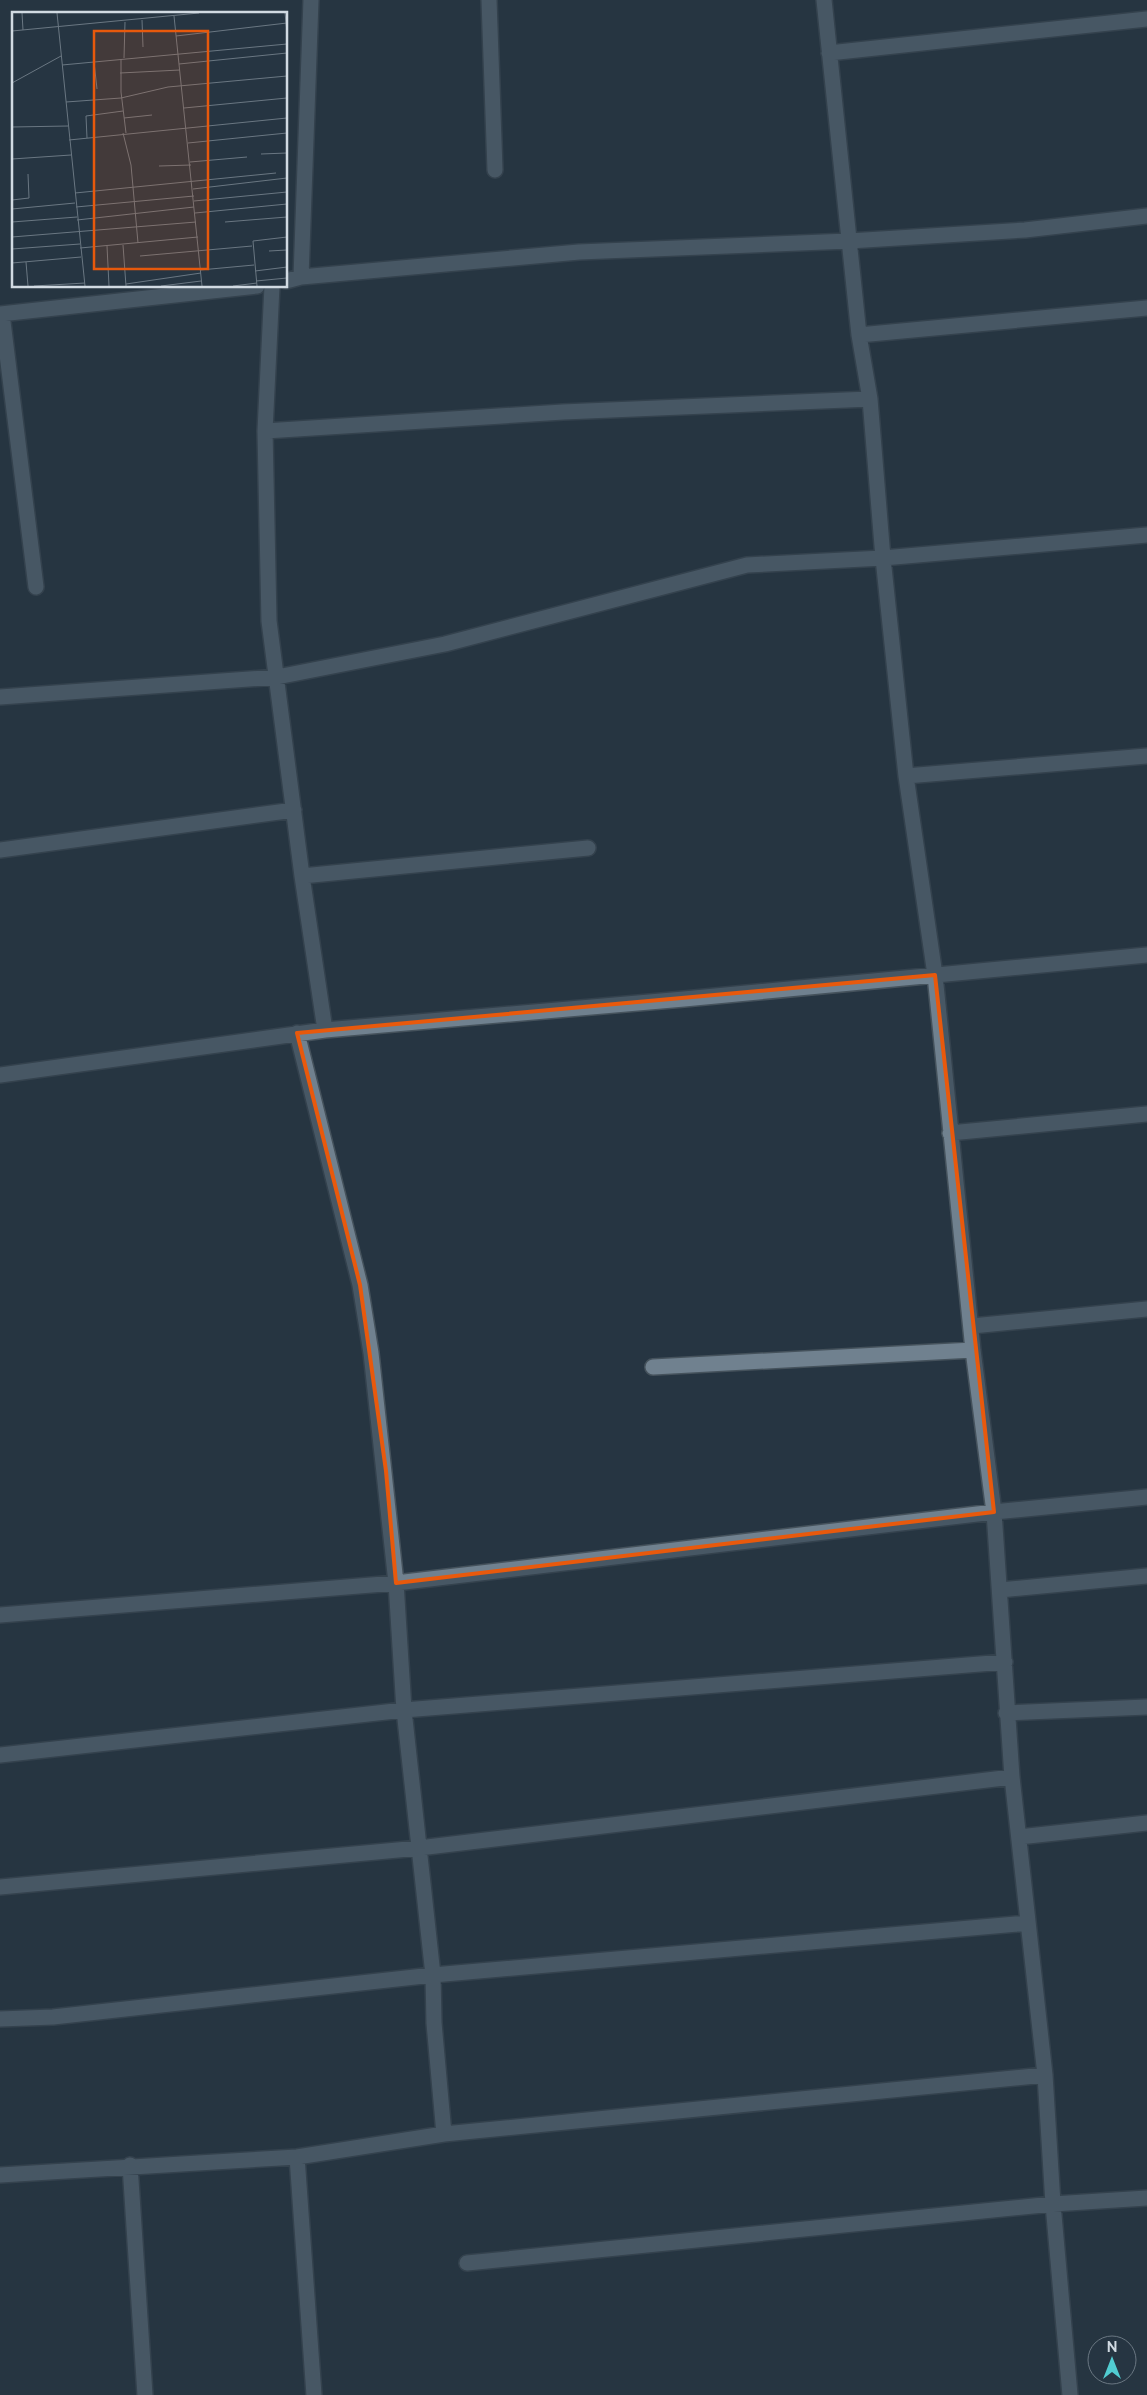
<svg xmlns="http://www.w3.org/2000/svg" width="1147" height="2395" font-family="Raleway,sans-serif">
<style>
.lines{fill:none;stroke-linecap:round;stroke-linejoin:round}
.minor-casing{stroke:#45525c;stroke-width:18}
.minor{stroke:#70818f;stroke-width:15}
.marked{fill:none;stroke:#e8590c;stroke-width:4;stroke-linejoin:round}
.inset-road{fill:none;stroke:#6a7782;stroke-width:1}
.view{fill:#e8590c;fill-opacity:0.15;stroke:#e8590c;stroke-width:2.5}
.inset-edge{fill:none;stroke:#d1dae2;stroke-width:2.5}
</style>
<rect width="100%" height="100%" fill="#263542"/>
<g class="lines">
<defs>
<path id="minor" d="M 489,0 L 495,170
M 824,0 L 859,335 L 870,399 L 883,558 L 906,776 L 935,975 L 973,1350 L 994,1512 L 1012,1777 L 1045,2075 L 1053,2204 L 1070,2395
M 829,53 L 1147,19
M 301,277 L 311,0
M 286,281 L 301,277 L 579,252 L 849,241 L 1025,230 L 1147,216
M 272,286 L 265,431 L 269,621 L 302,876 L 325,1030
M 0,314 L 257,286
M 2,314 L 36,587
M 859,335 L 1147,308
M 265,431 L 563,412 L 870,399
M 0,697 L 277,677 L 445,644 L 747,565 L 883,558 L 1147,535
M 906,776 L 1147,756
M 0,850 L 294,810
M 302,876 L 588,848
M 297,1033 L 360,1285 L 371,1353 L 396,1583 L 404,1710 L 433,1975 L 434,2023 L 444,2134
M 0,1075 L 325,1030 L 684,999 L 1147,955
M 950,1133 L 1147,1114
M 972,1326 L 1147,1309
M 653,1367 L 973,1350
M 1000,1590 L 1147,1576
M 0,1615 L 396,1583 L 994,1512 L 1147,1497
M 1006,1713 L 1147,1707
M 0,1755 L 404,1710 L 1005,1662
M 1019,1837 L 1147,1823
M 0,1887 L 419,1848 L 1012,1777
M 0,2019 L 53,2017 L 433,1975 L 1028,1923
M 297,2157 L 314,2395
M 130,2165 L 145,2395
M 0,2175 L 297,2157 L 444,2134 L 1045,2075
M 467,2263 L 1053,2204 L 1147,2198"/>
</defs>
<use href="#minor" class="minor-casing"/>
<use href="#minor" class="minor"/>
</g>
<path d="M0 0H1147V2395H0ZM 935,975 L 994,1512 L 396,1583 L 386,1471 L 360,1285 L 297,1033 Z" fill="#263542" fill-opacity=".55" fill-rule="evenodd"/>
<path class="marked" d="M 935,975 L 994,1512 L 396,1583 L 386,1471 L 360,1285 L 297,1033 Z"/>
<g transform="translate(12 12)">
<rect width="275" height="275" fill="#263542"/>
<path class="inset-road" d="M 10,1 L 11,18M 45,1 L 73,274M 273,1 L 275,20M 162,4 L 190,274M 130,8 L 131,35M 0,19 L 187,1M 164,24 L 275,11M 112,46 L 113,10M 109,47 L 109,80 L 114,121M 82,50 L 85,77M 167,52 L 275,41M 50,53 L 275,32M 108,61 L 168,58M 0,71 L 49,44M 54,90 L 109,86 L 156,75 L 275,64M 172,96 L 275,86M 112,106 L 140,103M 0,115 L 56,114M 111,121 L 119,153 L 126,231M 75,126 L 74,104 L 111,99M 57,128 L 275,106M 176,131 L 275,121M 249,142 L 275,141M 0,147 L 59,143M 178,150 L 235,145M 147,154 L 179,153M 181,177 L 275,166M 63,181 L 264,161M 0,188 L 17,186 L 16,162M 182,189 L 275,180M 64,195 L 182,184M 0,197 L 63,191M 183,201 L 275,192M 65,208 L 182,195M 0,210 L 65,205M 213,210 L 275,205M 0,225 L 184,210M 111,233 L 114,274M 95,234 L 97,274M 68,236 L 186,225M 0,237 L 68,232M 257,239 L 275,238M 128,244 L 240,234M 14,250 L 16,274M 0,251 L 69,245M 188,258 L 242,253M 243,259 L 275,255M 244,269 L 275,266M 114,272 L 189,261M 22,274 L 73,271M 149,274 L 189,269M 221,274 L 245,271M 245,274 L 241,229 L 275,225"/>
<path class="view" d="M 82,19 L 196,19 L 196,257 L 82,257 Z"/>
<rect width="275" height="275" class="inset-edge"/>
</g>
<g transform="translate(1112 2360)"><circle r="24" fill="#263542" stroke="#6a7782"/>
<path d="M0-4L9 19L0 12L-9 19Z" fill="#51ccd1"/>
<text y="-8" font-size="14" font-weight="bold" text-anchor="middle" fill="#d1dae2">N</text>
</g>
</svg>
